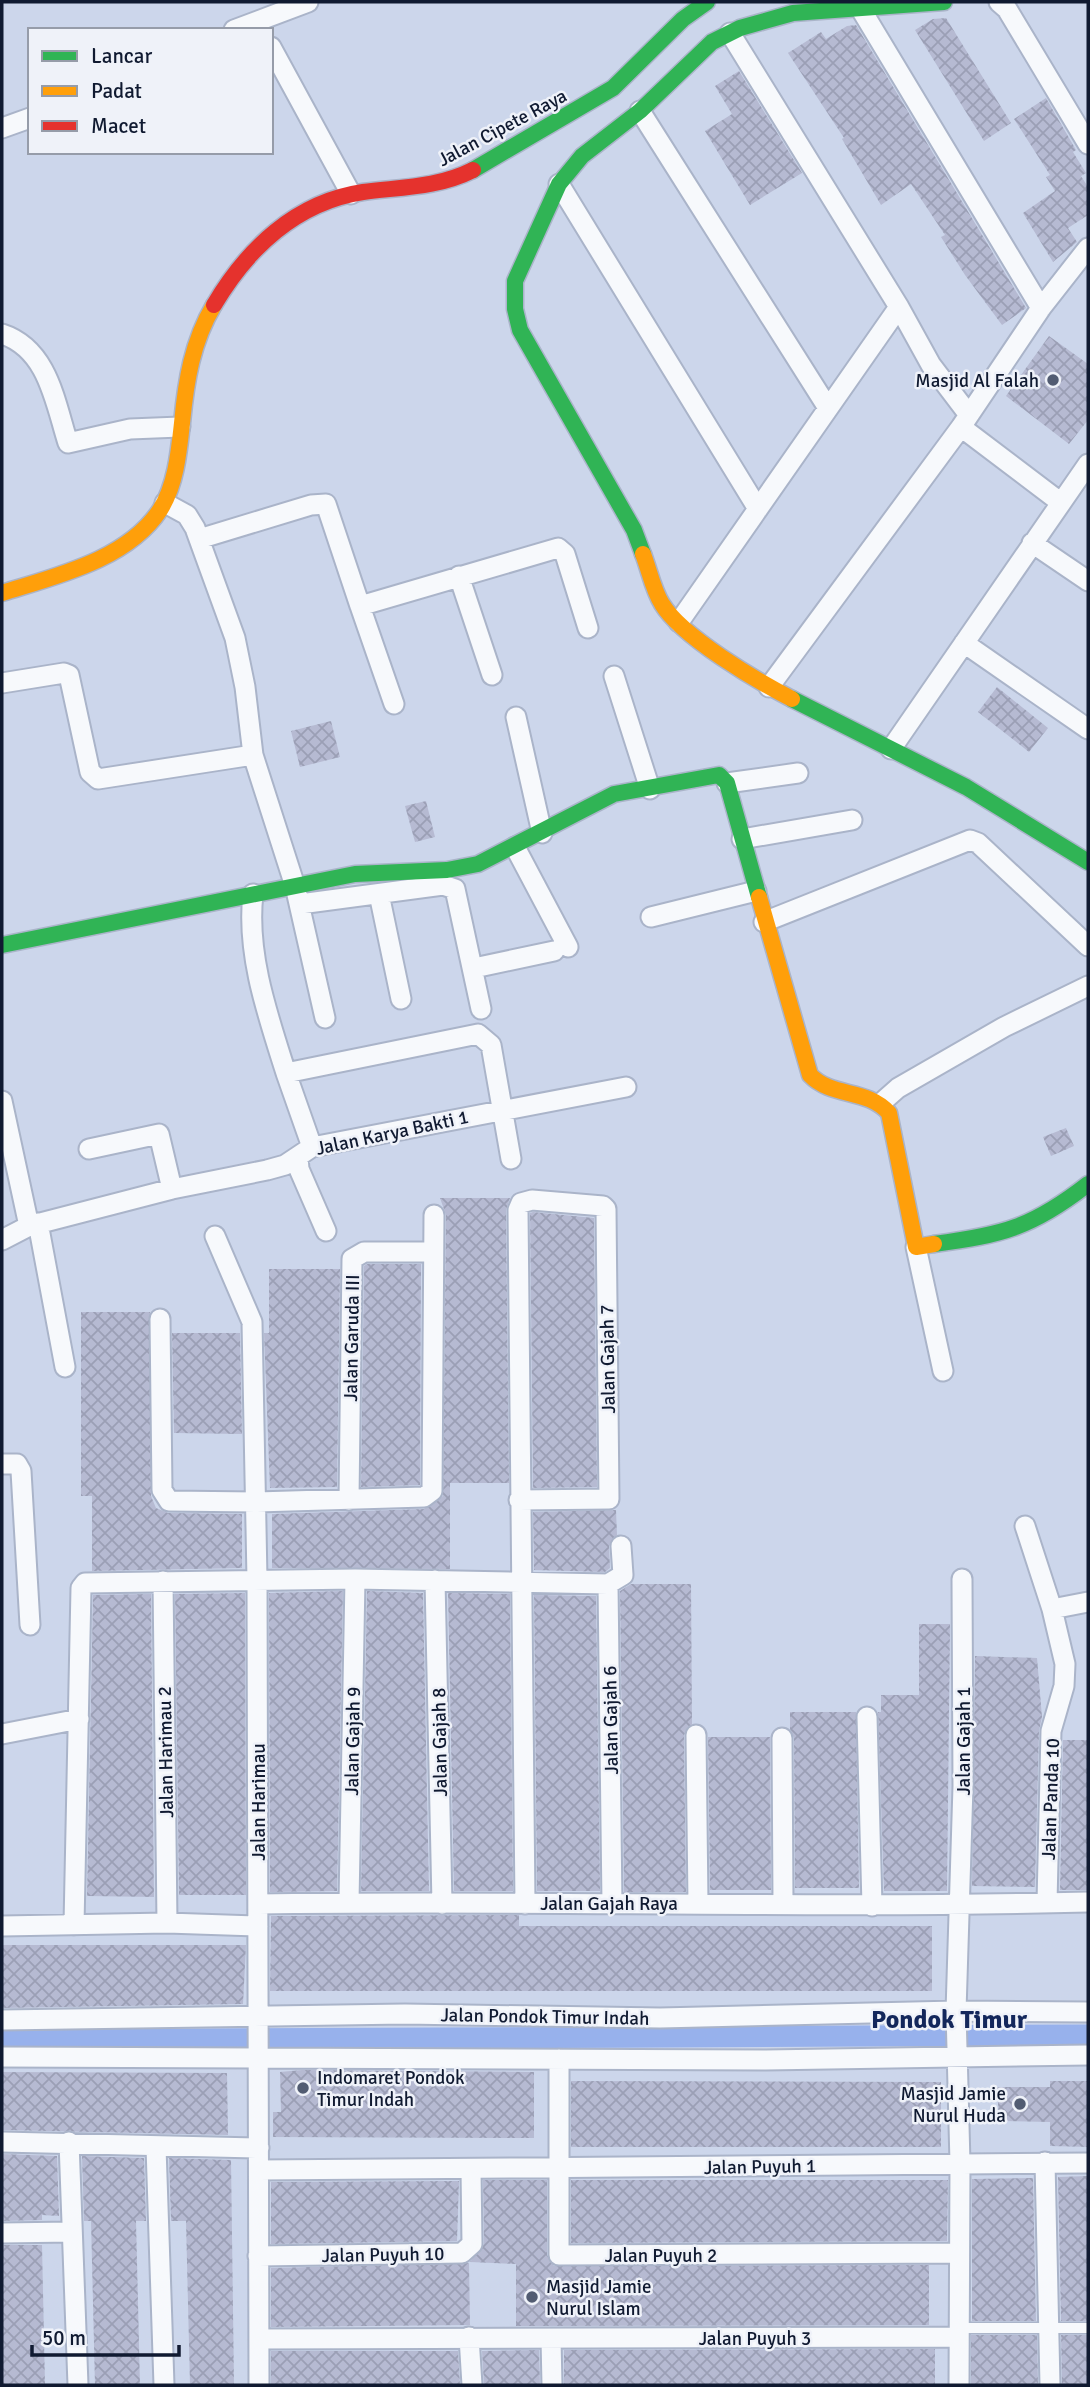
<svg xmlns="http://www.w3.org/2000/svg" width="1090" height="2387" font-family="Signika,sans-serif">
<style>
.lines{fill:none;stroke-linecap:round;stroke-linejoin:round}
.canal{stroke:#97b1ec;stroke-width:21}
.building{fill:url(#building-cross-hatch)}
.lane-casing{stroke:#aab4c9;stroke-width:13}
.street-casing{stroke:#aab4c9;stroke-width:23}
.fast-casing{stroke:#aab4c9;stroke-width:19}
.slow-casing{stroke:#aab4c9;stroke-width:19}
.jam-casing{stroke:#aab4c9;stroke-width:19}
.lane{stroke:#f7f9fc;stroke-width:10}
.street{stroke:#f7f9fc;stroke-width:19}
.fast{stroke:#30b455;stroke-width:16}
.slow{stroke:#ff9f0a;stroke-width:16}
.jam{stroke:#e5322d;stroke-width:16}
.poi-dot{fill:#525c72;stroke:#eff2f9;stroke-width:2.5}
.labels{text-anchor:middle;stroke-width:5;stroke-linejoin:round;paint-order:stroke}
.street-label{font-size:19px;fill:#101a31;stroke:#eff2f9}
.poi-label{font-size:19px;fill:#101a31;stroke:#eff2f9;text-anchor:end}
.district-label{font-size:26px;font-weight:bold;fill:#13275b;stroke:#eff2f9}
</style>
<defs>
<pattern id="building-cross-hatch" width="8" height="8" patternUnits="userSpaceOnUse" patternTransform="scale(1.75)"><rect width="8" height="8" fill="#b6bad2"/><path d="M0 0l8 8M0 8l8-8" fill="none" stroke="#9b9fb5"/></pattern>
</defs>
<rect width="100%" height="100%" fill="#ccd6eb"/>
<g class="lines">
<path class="canal" d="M 2,2040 L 1088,2035"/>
</g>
<path class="building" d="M 946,18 L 1011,123 L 984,141 L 915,30 L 933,19 Z
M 856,25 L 1026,308 L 1002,325 L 965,275 L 941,237 L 945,235 L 911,184 L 881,205 L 842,139 L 844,138 L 788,53 L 821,32 L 826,39 L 847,26 Z
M 739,71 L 802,173 L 750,205 L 705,131 L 732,114 L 715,86 Z
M 1046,98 L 1076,150 L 1073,152 L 1086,173 L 1081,176 L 1088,187 L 1088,215 L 1068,228 L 1077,242 L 1053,262 L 1023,213 L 1055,191 L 1046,177 L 1050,175 L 1014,119 Z
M 1049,336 L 1088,364 L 1088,420 L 1069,444 L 1006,396 Z
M 997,687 L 1048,728 L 1029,752 L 978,712 Z
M 331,721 L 340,757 L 300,767 L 291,731 Z
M 426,801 L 435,837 L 415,842 L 405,806 Z
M 1066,1128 L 1074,1146 L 1051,1156 L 1043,1137 Z
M 440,1198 L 510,1198 L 506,1210 L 509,1483 L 450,1483 L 450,1569 L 272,1568 L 272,1514 L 424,1509 L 443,1496 L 446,1215 Z
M 533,1212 L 594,1218 L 597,1487 L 533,1488 L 530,1213 Z
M 367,1264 L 421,1264 L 420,1485 L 361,1487 L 364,1266 Z
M 269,1269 L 340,1269 L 337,1487 L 270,1488 L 264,1333 L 269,1333 Z
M 81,1312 L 150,1312 L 151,1496 L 156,1508 L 168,1513 L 242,1514 L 242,1568 L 92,1571 L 92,1496 L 81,1496 Z
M 172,1333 L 240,1333 L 242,1434 L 174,1433 Z
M 616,1510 L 617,1535 L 609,1546 L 610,1568 L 605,1572 L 534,1570 L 533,1512 Z
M 631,1584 L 691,1584 L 692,1724 L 684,1735 L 686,1892 L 624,1892 L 620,1591 Z
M 343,1591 L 337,1891 L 270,1892 L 269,1593 Z
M 367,1591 L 423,1593 L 429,1891 L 361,1891 Z
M 245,1593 L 246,1895 L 179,1895 L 175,1594 Z
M 448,1593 L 510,1594 L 513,1891 L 454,1891 Z
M 151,1594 L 154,1897 L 87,1896 L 93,1595 Z
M 534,1595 L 596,1596 L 600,1891 L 537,1891 Z
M 919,1624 L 950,1624 L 947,1891 L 884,1891 L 878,1712 L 881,1712 L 881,1695 L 919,1695 Z
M 975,1656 L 1037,1658 L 1042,1717 L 1039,1731 L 1035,1887 L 972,1886 Z
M 790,1712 L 856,1712 L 859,1888 L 795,1888 L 794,1738 L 790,1729 Z
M 708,1737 L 770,1737 L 771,1890 L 710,1890 Z
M 1063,1740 L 1088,1740 L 1088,1890 L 1060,1890 Z
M 519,1915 L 519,1926 L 932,1926 L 932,1991 L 270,1991 L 271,1916 Z
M 2,1945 L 246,1945 L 243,2004 L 2,2008 Z
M 302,2070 L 534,2072 L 534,2138 L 273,2137 L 273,2112 L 281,2112 L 280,2072 Z
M 2,2072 L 227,2073 L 228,2135 L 2,2130 Z
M 571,2081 L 941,2082 L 941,2147 L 571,2147 Z
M 1050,2081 L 1088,2081 L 1088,2147 L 1050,2146 L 1050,2122 L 999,2121 L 997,2087 L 1050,2087 Z
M 2,2154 L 57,2156 L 59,2216 L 42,2215 L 42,2220 L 2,2221 Z
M 82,2156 L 144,2158 L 146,2221 L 136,2221 L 140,2385 L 95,2385 L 91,2221 L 84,2221 Z
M 169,2158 L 231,2160 L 234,2385 L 190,2385 L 186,2221 L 171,2221 Z
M 1088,2176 L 1088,2321 L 1061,2321 L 1058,2177 Z
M 1033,2178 L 1036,2321 L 972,2321 L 972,2179 Z
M 483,2180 L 547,2180 L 547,2255 L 554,2266 L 929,2265 L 929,2325 L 516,2326 L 516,2264 L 470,2262 L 484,2244 Z
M 571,2180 L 948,2180 L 947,2241 L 571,2243 Z
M 459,2181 L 457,2241 L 271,2244 L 271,2182 Z
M 2,2245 L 42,2245 L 45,2385 L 2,2385 Z
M 469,2263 L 470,2325 L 271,2327 L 271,2268 Z
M 971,2335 L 1037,2335 L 1038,2385 L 971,2385 Z
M 1061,2335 L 1088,2335 L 1088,2385 L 1062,2385 Z
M 935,2349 L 935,2385 L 564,2385 L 564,2350 Z
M 539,2350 L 540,2385 L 484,2385 L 482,2351 Z
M 271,2351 L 458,2351 L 460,2385 L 271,2385 Z"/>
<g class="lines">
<defs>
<path id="lane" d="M 959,2328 L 1088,2328"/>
<path id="street" d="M 999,2 L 1007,9 L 1088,144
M 859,6 L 1041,308
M 234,30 L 308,2
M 730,33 L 899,307 L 931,365 L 969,415
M 271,47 L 351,194
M 640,111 L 828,408
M 2,128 L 30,118
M 559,184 L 758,509
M 2,334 C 48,349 55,402 68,443 L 130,429 L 180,427
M 961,427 L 1060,502
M 165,503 L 187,515 L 195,528 L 235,638 L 245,687 L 253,755
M 199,539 L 311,505 L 326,504 L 360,606 L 558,548 L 565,554 L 588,628
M 1032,543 L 1088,581
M 459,576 L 492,675
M 360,606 L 394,704
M 679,622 L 899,307
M 964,643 L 1088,729
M 614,676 L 650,789
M 2,683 L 64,673 L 69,675 L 90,772 L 98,779 L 253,755 L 295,886 L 325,1018
M 769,687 L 961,427 L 1041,308 L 1088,248
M 516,717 L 542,833
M 891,749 L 1088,464
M 727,783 L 798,773
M 742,839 L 852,820
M 515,847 L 568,947
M 253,894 C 246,954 268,1016 286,1073 L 478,1034 L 491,1045 L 511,1159
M 379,894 L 401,999
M 300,904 L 443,885 L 455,889 L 481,1009
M 651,917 L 756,891
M 764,922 L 970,840 L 978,843 L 1088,946
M 474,968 L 554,951
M 286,1073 L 312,1147
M 2,1101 L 29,1226
M 881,1103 L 898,1088 L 1004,1027 L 1088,986
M 89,1149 L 159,1134 L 172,1189
M 298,1157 L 299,1169 L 326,1231
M 38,1223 L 65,1367
M 215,1236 L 252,1322 L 257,1579 L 259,2385
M 2,1240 L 29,1226 L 172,1189 L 267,1170 L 285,1165 L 312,1147 L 626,1087
M 916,1247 L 943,1371
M 160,1319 L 162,1490 L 169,1501 L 257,1502 L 424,1497 L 432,1491 L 434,1215
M 2,1464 L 17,1464 L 21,1471 L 30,1625
M 349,1500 L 352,1259 L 364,1252 L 432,1252
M 519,1500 L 609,1499 L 606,1209 L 603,1206 L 532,1200 L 521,1203 L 518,1210 L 525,1904
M 1025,1526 L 1052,1609
M 435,1580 L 442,1904
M 163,1581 L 167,1923
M 608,1584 L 612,1904
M 867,1717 L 872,1906
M 2,1734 L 79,1719
M 696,1735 L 698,1903
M 782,1738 L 783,1902
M 349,1902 L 355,1579
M 1047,1903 L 1051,1731 L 1064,1686 L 1065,1664 L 1052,1609 L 1088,1602
M 259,1904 C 535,1900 812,1909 1088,1902
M 74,1925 L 81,1588 L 85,1583 L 355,1579 L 608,1584 L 623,1575 L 621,1546
M 2,1926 L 167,1923 L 258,1926
M 2,2020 L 405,2014 L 660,2018 L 956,2011 L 1088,2012
M 2,2057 L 766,2060 L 1088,2055
M 559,2059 L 559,2255 L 958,2253
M 2,2142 L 259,2148
M 69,2142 L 78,2385
M 156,2147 L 164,2385
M 1045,2162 L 1050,2385
M 259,2170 L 1088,2163
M 2,2233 L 71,2232
M 258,2256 L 462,2253 L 472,2244 L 471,2170
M 469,2337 L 472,2385
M 259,2339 L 959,2337
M 551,2339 L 552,2385
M 959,2385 L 960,2163 L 956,2011 L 963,1786 L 962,1579"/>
<path id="fast" d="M 473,170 L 613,88 L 683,19 L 707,2
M 643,554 L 634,530 L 520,330 L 515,309 L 515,281 L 559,184 L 582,156 L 640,111 L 712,42 L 740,28 L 793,13 L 944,2
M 792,699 L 966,787 L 1088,862
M 2,945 L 355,874 L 447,870 L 478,864 L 614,794 L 719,775 L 727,783 L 759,897
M 934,1244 C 1003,1235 1033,1227 1088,1184"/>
<path id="slow" d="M 643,554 C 649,569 653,590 662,604 C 682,637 757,681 792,699
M 2,593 C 56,576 127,560 160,510 C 176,485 179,451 182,423 C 186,381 192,342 214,305
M 759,897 L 810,1075 C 832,1098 867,1088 889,1113 L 916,1247 L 934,1244"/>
<path id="jam" d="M 214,305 C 247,249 296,202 363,192 C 401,187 437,188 473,170"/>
</defs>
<use href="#lane" class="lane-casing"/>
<use href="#street" class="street-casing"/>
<use href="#fast" class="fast-casing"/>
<use href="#slow" class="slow-casing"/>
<use href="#jam" class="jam-casing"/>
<use href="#lane" class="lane"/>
<use href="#street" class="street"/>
<use href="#fast" class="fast"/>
<use href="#slow" class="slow"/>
<use href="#jam" class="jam"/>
</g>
<g class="poi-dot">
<circle cx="1053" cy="380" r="7"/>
<circle cx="303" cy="2088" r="7"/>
<circle cx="1020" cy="2104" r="7"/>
<circle cx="532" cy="2297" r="7"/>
</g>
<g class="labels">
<g class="street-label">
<text transform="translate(502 127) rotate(-28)" y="7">Jalan Cipete Raya</text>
<text transform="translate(392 1132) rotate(-12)" y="7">Jalan Karya Bakti 1</text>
<text transform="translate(351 1338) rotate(-89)" y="7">Jalan Garuda III</text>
<text transform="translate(607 1359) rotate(-91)" y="7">Jalan Gajah 7</text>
<text transform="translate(610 1720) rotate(-91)" y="7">Jalan Gajah 6</text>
<text transform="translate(352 1741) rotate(-89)" y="7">Jalan Gajah 9</text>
<text transform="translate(963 1741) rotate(-90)" y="7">Jalan Gajah 1</text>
<text transform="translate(439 1742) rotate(-91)" y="7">Jalan Gajah 8</text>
<text transform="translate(165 1752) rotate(-91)" y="7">Jalan Harimau 2</text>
<text transform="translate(1050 1799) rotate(-88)" y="7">Jalan Panda 10</text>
<text transform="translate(258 1802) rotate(-90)" y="7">Jalan Harimau</text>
<text x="609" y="1910">Jalan Gajah Raya</text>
<text transform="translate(545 2016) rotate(1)" y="7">Jalan Pondok Timur Indah</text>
<text transform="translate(760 2166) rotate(-1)" y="7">Jalan Puyuh 1</text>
<text transform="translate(383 2254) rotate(-1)" y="7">Jalan Puyuh 10</text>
<text x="661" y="2262">Jalan Puyuh 2</text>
<text x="755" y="2345">Jalan Puyuh 3</text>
</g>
<g class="poi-label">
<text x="1039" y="387">Masjid Al Falah</text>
<text x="317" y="2084" text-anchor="start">Indomaret Pondok<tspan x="317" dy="22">Timur Indah</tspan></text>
<text x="1006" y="2100">Masjid Jamie<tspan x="1006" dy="22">Nurul Huda</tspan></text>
<text x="546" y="2293" text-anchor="start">Masjid Jamie<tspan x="546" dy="22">Nurul Islam</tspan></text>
</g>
<g class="district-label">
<text x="949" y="2028">Pondok Timur</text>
</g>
</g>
<rect width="1090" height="2387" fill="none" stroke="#101a31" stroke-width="7"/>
<rect x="28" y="28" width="245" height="126" fill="#eff2f9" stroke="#969ca9" stroke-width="2"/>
<rect x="42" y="51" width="35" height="10" fill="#30b455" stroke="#969ca9" stroke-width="2"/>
<text x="91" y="63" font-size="21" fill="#101a31">Lancar</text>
<rect x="42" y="86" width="35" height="10" fill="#ff9f0a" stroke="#969ca9" stroke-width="2"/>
<text x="91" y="98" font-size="21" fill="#101a31">Padat</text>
<rect x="42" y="121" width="35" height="10" fill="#e5322d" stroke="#969ca9" stroke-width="2"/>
<text x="91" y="133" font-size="21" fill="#101a31">Macet</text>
<path d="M32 2345v10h147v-10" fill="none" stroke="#101a31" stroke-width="3.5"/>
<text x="42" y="2345" font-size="21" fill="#101a31" stroke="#eff2f9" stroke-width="5" paint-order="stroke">50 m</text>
</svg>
